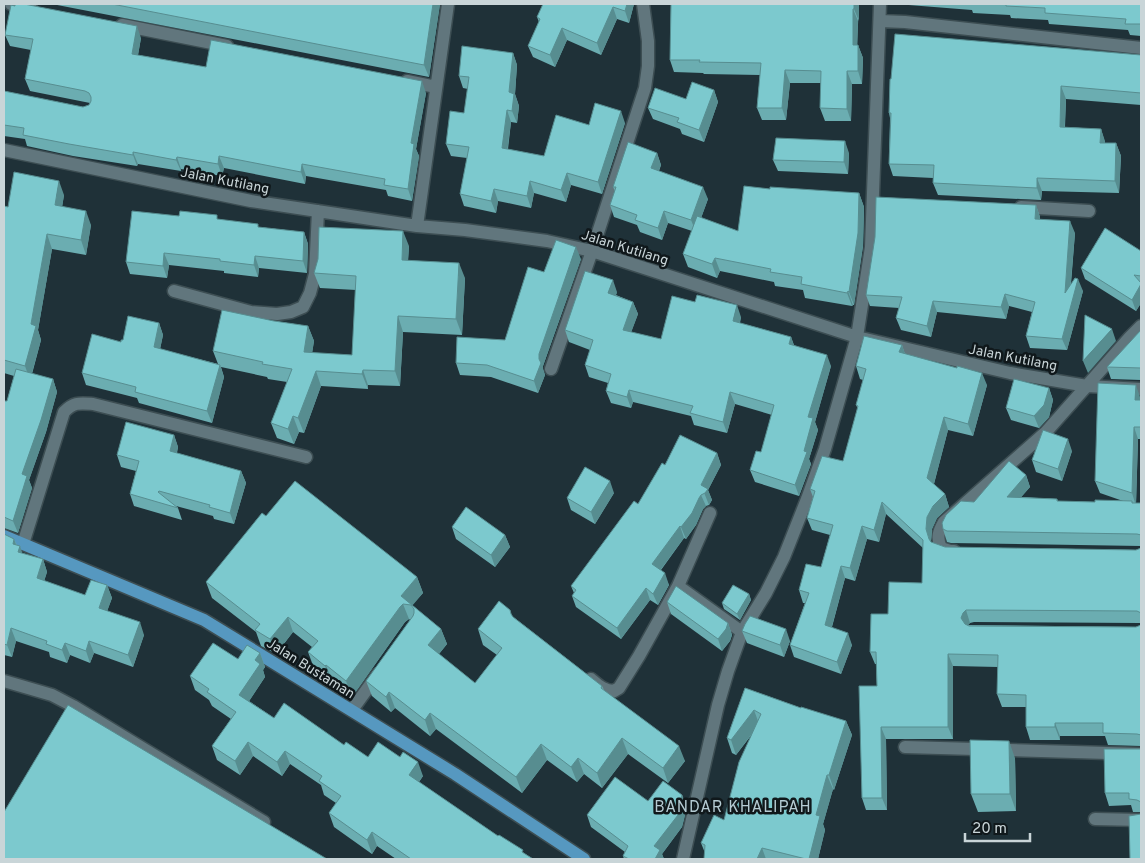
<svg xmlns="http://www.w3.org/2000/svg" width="1145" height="863" font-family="Overpass,sans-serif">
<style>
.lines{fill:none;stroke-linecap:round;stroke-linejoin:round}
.minor-casing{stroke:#3d4e53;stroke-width:15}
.major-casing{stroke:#3d4e53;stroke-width:15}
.minor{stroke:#61767d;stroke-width:12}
.major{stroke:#5698c0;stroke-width:12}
.wall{fill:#6badb1}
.shaded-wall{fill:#578d90}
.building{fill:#7cc9ce;stroke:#578d90}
.labels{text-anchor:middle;stroke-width:5;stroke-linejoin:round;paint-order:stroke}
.street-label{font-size:14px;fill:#c9d5d8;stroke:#10181b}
.quarter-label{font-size:16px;letter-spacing:1px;fill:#b5cbd3;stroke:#10181b}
</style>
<rect width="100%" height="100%" fill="#1f3138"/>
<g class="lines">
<defs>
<path id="minor" d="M 11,4 L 31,8
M 880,21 L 905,22 L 1141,48
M 122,25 L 227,46
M 407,81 L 436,87
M 4,150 L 251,201 L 417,226 L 465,230 L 547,241 L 592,251 L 857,337 L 1010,373 L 1087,386 L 1141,389
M 1021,207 L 1089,211
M 417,226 L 448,4
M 174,291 L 251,312 L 277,314 L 291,312 L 303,307 L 310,293 L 315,274 L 318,211
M 551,369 L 592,251 L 645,88 L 648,66 L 648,41 L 643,4
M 23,544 L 64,412 C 74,402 79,403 93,404 L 306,457
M 954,551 L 950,551 L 941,548 C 936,537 939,531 944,522 L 1046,432 L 1130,337 L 1141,326
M 678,586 L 742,632
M 591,679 C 598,685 604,691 614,691 L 619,688 L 639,656 L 678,586 L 710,513
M 4,681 L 52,695 L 73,706 L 264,822
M 352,710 L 378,674
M 905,747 L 1141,754
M 1095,819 L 1141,820
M 683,859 L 718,705 L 728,671 L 742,632 L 766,593 L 784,557 L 807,499 L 825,449 L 857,337 L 871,247 L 880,4"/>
<path id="major" d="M 4,536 L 204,620 L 455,774 L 584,859"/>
</defs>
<use href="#minor" class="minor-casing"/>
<use href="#major" class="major-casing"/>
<use href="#minor" class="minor"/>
<use href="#major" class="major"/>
</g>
<path class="wall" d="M 52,4 L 440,4 L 429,77 Z
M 543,4 L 634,4 L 629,23 L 617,19 L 601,55 L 567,40 L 555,67 L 533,57 L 528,46 L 539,22 L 537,17 Z
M 671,4 L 859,4 L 857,45 L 858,45 L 863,58 L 862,84 L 852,84 L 851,121 L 825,121 L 820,108 L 821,83 L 790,83 L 786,120 L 762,120 L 757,108 L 760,75 L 704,74 L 703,73 L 674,72 L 670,60 Z
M 896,4 L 1141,4 L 1141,36 L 1130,35 L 1128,30 L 1049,24 L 1048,20 L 1011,18 L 1010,15 L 973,13 L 972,10 Z
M 5,35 L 141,38 L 138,55 L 206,67 L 426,93 L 416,149 L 419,156 L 412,201 L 388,196 L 386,190 L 306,176 L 305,184 L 224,168 L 222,176 L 181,169 L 181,171 L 138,164 L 137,166 L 73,156 L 27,146 L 25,139 L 4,136 L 4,91 L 83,107 L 89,105 L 90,103 L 30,91 L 25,79 L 31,50 L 10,46 Z
M 513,53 L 517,65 L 515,94 L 519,106 L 517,123 L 511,122 L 508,149 L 544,156 L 589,125 L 625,123 L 602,194 L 571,185 L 566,202 L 534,193 L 531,208 L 498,201 L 496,213 L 464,206 L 460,194 L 467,158 L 451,156 L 446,144 L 464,113 L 468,89 L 463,88 L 459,76 Z
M 1141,55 L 1141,105 L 1066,99 L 1065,127 L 1101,129 L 1105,143 L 1116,143 L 1121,156 L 1119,193 L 1042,191 L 1041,200 L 938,195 L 933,183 L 933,178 L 893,176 L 889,164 L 890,118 L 889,113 Z
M 714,90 L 718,102 L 704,142 L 682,134 L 680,129 L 653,119 L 648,108 L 686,99 Z
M 657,153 L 661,165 L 659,171 L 708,199 L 701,218 L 738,231 L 770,189 L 859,193 L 864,207 L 863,246 L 854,305 L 853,305 L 852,306 L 805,298 L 803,290 L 775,286 L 774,282 L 720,271 L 717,278 L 688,267 L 683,254 L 692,231 L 668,223 L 662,240 L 640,232 L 637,225 L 614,217 L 610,205 L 615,191 L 613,187 Z
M 849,153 L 848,174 L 778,171 L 773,160 Z
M 64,195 L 62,207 L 91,225 L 86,255 L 52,249 L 38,330 L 41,340 L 32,374 L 53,379 L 57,392 L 46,432 L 29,480 L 32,488 L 18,533 L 7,529 L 4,528 L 4,401 L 7,401 L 14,376 L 4,373 L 4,206 L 8,207 Z
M 1036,205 L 1040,217 L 1040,219 L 1075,233 L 1071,284 L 1083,291 L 1067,350 L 1030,348 L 1026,336 L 1032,312 L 1009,306 L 1006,319 L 937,312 L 931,337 L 901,330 L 896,318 L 899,308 L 870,306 L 866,295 Z
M 179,216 L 218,219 L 259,227 L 304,232 L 308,244 L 307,273 L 259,268 L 258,277 L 224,273 L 224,271 L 169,265 L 167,278 L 130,274 L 126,262 Z
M 409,246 L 408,261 L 465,278 L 462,335 L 403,332 L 400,386 L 368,385 L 368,389 L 321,386 L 304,433 L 299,432 L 294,444 L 277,438 L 271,423 L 287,382 L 268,379 L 267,377 L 221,367 L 224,377 L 212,423 L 139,403 L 137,398 L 86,385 L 82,373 L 121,342 L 159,323 L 163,335 L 160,349 L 218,364 L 213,351 L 274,321 L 308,326 L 314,341 L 312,353 L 352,355 L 356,290 L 320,288 L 314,273 Z
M 1141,251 L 1141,303 L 1136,311 L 1085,279 L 1081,268 Z
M 581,259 L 543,366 L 543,369 L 545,375 L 538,393 L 491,377 L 460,375 L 456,363 L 505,340 L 544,272 Z
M 617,292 L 616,295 L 633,302 L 638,314 L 631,332 L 661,339 L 741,317 L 740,323 L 791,337 L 794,345 L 831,366 L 815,422 L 818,430 L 809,459 L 811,464 L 799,496 L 755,482 L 750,470 L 761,452 L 772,415 L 735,404 L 727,433 L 694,425 L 691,416 L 633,402 L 631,408 L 611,403 L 606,391 L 608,383 L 589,377 L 585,365 L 590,350 L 569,342 L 565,330 Z
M 1141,330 L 1141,380 L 1111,379 L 1107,367 Z
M 902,345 L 905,354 L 987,385 L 973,436 L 948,430 L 934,484 L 945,494 L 949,507 L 937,518 L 932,529 L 931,541 L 931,542 L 945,547 L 1136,550 L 1141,548 L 1141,623 L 974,622 L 970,623 L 968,625 L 1136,627 L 1141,625 L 1141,746 L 1108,745 L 1105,736 L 1060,736 L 1060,740 L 1030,740 L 1026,727 L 1026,707 L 1002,707 L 997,694 L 998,667 L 953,666 L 953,739 L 886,739 L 887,810 L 866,810 L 862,798 L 877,686 L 876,664 L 875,664 L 870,652 L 888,614 L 922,583 L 923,548 L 886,514 L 879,542 L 867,539 L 855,581 L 845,578 L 832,627 L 852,645 L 841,674 L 794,657 L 790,645 L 805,603 L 803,603 L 799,590 L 821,567 L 830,535 L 812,530 L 807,518 L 813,497 L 810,489 L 843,461 L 858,409 L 856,405 L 863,380 L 860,379 L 856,366 Z
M 1049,388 L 1053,400 L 1049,417 L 1039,428 L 1011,420 L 1006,408 Z
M 1140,397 L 1140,400 L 1141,400 L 1141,439 L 1138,439 L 1136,503 L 1141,503 L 1141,546 L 951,543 L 947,542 L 943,529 L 974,502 L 1026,475 L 1030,487 L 1021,497 L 1057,499 L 1058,501 L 1095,502 L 1123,501 L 1100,493 L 1095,481 Z
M 174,435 L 178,447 L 177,453 L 241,471 L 246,483 L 234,524 L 214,519 L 213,516 L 176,506 L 178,508 L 182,520 L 134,506 L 130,494 L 136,471 L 121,467 L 117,455 Z
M 1072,451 L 1062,481 L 1036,472 L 1032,460 Z
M 717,453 L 721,465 L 708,490 L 712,500 L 709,505 L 706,506 L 703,509 L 696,525 L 686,539 L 684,538 L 661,570 L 669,585 L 658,605 L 650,600 L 621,639 L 576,607 L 572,596 L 574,593 L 571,586 L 638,504 L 665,465 Z
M 614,493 L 595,524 L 571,510 L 567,498 Z
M 266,516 L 417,577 L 423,593 L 412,605 L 441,629 L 447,644 L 439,654 L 475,683 L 497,655 L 483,645 L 478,629 L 510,610 L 512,616 L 602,686 L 604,690 L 685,761 L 668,783 L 628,754 L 602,788 L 584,774 L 577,782 L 547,760 L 522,793 L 436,729 L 430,736 L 395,708 L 391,712 L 372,696 L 366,681 L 410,620 L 409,619 L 405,622 L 352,697 L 332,681 L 331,682 L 314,668 L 308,652 L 312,647 L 293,632 L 276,654 L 261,646 L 256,632 L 212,598 L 206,582 Z
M 452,527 L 505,535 L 510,547 L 495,567 L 456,539 Z
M 4,534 L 14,539 L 17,545 L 22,553 L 43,559 L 47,572 L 44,581 L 85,595 L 107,585 L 112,598 L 107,611 L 144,635 L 133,667 L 94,653 L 90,663 L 70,655 L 67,663 L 50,657 L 49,652 L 16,641 L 12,657 L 4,655 Z
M 749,594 L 751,600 L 740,620 L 724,609 L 722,603 Z
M 667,602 L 728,623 L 732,635 L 730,641 L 722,651 L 671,614 Z
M 742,631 L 790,641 L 784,657 L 747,643 Z
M 260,653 L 265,667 L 263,670 L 265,677 L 249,701 L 274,718 L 344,745 L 368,757 L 423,776 L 419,782 L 498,836 L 533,859 L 396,859 L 377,846 L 372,854 L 334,827 L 329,813 L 336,803 L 324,795 L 321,785 L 290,764 L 282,776 L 253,756 L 240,775 L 217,760 L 212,746 L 231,719 L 212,706 L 209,700 L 195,690 L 190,676 L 238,659 Z
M 745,688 L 801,708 L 846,721 L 852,735 L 834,790 L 833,789 L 823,824 L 825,830 L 818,859 L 704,859 L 705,853 L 701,843 L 724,820 L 753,733 L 736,755 L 732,753 L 727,738 Z
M 1141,748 L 1141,812 L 1133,812 L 1131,805 L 1109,806 L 1105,793 Z
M 1015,758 L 1016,811 L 978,812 L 971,794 Z
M 682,795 L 687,807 L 682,827 L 662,854 L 664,859 L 624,859 L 623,856 L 625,852 L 591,827 L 587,815 L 648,801 Z"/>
<path class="shaded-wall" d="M 433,4 L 440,4 L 429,77 L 424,65 Z
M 627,4 L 634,4 L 629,23 L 625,11 Z
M 854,4 L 859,4 L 859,21 L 854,9 Z
M 613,7 L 617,19 L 601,55 L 597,43 Z
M 853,9 L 858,21 L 857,58 L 853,45 Z
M 137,26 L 141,38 L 136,66 L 132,54 Z
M 562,28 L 567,40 L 555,67 L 550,55 Z
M 858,45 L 863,58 L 862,84 L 858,71 Z
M 513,53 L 517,65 L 515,94 L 519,106 L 517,123 L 512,111 L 509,92 Z
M 785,70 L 790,83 L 786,120 L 782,108 Z
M 847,71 L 852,84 L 851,121 L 847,109 Z
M 422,81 L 426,93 L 416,149 L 419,156 L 412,201 L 408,189 L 411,143 Z
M 1061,86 L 1066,99 L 1064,140 L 1060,127 Z
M 714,90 L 718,102 L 704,142 L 699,130 Z
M 507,110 L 511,122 L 506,160 L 502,148 Z
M 621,111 L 625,123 L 602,194 L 598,182 Z
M 1101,129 L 1105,141 L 1105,155 L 1100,143 Z
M 845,141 L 849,153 L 848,174 L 844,162 Z
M 1116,143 L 1121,156 L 1119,193 L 1115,181 Z
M 133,152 L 138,164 L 137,166 L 133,155 Z
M 657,153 L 661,165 L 655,180 L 651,168 Z
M 219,156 L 224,168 L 222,176 L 218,164 Z
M 177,157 L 181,169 L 181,171 L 176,160 Z
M 302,164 L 306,176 L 305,184 L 301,172 Z
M 567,173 L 571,185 L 566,202 L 561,190 Z
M 1037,178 L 1042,191 L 1041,200 L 1037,188 Z
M 59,181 L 64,195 L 60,220 L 55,205 Z
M 530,181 L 534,193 L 531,208 L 527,196 Z
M 703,187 L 708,199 L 696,232 L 691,220 Z
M 494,189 L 498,201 L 496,213 L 491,201 Z
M 859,193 L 864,207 L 863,246 L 854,305 L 849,292 Z
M 1036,205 L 1040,217 L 1039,230 L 1035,219 Z
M 86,211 L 91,225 L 86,255 L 81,240 Z
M 664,211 L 668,223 L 662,240 L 658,228 Z
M 1070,221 L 1075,233 L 1069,304 L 1065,293 Z
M 403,231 L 409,246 L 407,275 L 402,260 Z
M 304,232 L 308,244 L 307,273 L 303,261 Z
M 47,234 L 52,249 L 38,330 L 41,340 L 30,380 L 25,366 L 31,324 Z
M 576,247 L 581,259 L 543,366 L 543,369 L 545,375 L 538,393 L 534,381 L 539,359 L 539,354 Z
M 164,253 L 169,265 L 167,278 L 163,266 Z
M 255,256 L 259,268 L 258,277 L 254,265 Z
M 715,258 L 720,271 L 717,278 L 712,264 Z
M 459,263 L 465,278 L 462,335 L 456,319 Z
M 1078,279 L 1083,291 L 1067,350 L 1062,339 Z
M 613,280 L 617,292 L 612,305 L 608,293 Z
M 1141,284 L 1141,303 L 1136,311 L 1132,300 Z
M 848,291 L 853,305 L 852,306 L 847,293 Z
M 1005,294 L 1009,306 L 1006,319 L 1001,307 Z
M 933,301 L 937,312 L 931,337 L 927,326 Z
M 633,302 L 638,314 L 628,341 L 623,330 Z
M 737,305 L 741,317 L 737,333 L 733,321 Z
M 398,316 L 403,332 L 400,386 L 395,371 Z
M 159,323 L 163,335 L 158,359 L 154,347 Z
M 308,326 L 314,341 L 310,367 L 304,352 Z
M 1112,329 L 1116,341 L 1088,373 L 1083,361 Z
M 791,337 L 795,349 L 789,344 Z
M 902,345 L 906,357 L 899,352 Z
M 827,355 L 831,366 L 815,422 L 818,430 L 809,459 L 811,464 L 799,496 L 795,485 L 804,451 L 808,417 Z
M 220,365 L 224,377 L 212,423 L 207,411 Z
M 363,370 L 368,385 L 368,389 L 362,374 Z
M 316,371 L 321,386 L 304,433 L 298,418 Z
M 982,373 L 987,385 L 973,436 L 968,424 Z
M 53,379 L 57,392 L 46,432 L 29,480 L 32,488 L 18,533 L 13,521 L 22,474 Z
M 1136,385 L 1140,397 L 1140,412 L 1135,400 Z
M 1049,388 L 1053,400 L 1049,417 L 1039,428 L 1034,416 Z
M 629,390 L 633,402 L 631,408 L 627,397 Z
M 730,392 L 735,404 L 727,433 L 723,422 Z
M 293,416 L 299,432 L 294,444 L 288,429 Z
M 944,417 L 948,430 L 932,491 L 927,478 Z
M 1134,427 L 1138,439 L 1136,506 L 1132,493 Z
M 174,435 L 178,447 L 174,463 L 170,451 Z
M 1068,439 L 1072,451 L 1062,481 L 1058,469 Z
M 717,453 L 721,465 L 708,490 L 712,500 L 709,505 L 701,485 Z
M 241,471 L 246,483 L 234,524 L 230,513 Z
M 1026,475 L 1030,487 L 1011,509 L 1007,497 Z
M 610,481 L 614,493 L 595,524 L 591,512 Z
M 945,494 L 949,507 L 937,518 L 932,529 L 931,541 L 933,551 L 926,529 L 927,517 L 933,506 Z
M 701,495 L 706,506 L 703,509 L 696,525 L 686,539 L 681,527 L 699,498 Z
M 882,502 L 886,514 L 879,542 L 874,530 Z
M 680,526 L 684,538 L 656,576 L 652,564 Z
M 862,526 L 867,539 L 855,581 L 850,568 Z
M 505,535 L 510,547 L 495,567 L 491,555 Z
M 14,539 L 18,550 L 20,546 L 24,558 L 22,564 L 13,544 Z
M 43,559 L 47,572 L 41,591 L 37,578 Z
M 841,566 L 845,578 L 829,637 L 825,625 Z
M 665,573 L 669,585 L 658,605 L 653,594 Z
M 417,577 L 423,593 L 412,606 L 401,596 Z
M 107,585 L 112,598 L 104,620 L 99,608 Z
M 646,588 L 650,600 L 621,639 L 617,628 Z
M 749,594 L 751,600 L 740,620 L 737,614 Z
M 403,604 L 409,619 L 405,622 L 352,697 L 346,681 L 400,607 Z
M 966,610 L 970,623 L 967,626 L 966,630 L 961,618 L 963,613 Z
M 288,617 L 293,632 L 276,654 L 270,639 Z
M 140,622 L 144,635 L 133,667 L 128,655 Z
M 728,623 L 732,635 L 730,641 L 722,651 L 718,639 Z
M 11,628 L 16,641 L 12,657 L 7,645 Z
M 441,629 L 447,644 L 434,660 L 428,645 Z
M 786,629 L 790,641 L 784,657 L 780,645 Z
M 848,633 L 852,645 L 841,674 L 837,662 Z
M 89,641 L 94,653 L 90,663 L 86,651 Z
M 65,643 L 70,655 L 67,663 L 62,650 Z
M 260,653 L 265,667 L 263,670 L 265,677 L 244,709 L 239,695 L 255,660 Z
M 948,654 L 953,666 L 953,739 L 948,727 Z
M 326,665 L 332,681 L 331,682 L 325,666 Z
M 389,692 L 395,708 L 391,712 L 386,697 Z
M 754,710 L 759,724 L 736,755 L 731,740 Z
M 430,713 L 436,729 L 430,736 L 425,720 Z
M 846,721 L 852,735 L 834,790 L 829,775 Z
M 1055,723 L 1060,736 L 1060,740 L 1055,727 Z
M 881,727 L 886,739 L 887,810 L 882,798 Z
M 622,738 L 628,754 L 602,788 L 597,773 Z
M 1009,741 L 1015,758 L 1016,811 L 1010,794 Z
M 248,742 L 253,756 L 240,775 L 235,761 Z
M 541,744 L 547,760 L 522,793 L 516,777 Z
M 679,746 L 685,761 L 668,783 L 663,768 Z
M 285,751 L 290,764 L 282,776 L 277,762 Z
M 578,758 L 584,774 L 577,782 L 571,767 Z
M 418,762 L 423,776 L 414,789 L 409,775 Z
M 827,775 L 833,789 L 823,824 L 825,830 L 818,859 L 809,859 L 816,815 Z
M 682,795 L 687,807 L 682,827 L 662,854 L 664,859 L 655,859 L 654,846 Z
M 372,832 L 377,846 L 372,854 L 367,840 Z
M 762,848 L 766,859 L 757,859 Z"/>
<path class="building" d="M 15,4 L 24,4 L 137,26 L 132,54 L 206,67 L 211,40 L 422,81 L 411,143 L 414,144 L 408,189 L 384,185 L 385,179 L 302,164 L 301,172 L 219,156 L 218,164 L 177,157 L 176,160 L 133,152 L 133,155 L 69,144 L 23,135 L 24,128 L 4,125 L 4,91 L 83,107 L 89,105 L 91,101 L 91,97 L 89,93 L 85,91 L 25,79 L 33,39 L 5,35 L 11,5 L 15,6 Z
M 112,4 L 433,4 L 424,65 Z
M 543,4 L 627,4 L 625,11 L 613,7 L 597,43 L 562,28 L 550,55 L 528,46 L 540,19 L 537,17 Z
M 671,4 L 854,4 L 854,9 L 853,9 L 853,45 L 858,45 L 858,71 L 847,71 L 847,109 L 820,108 L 821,71 L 785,70 L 782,108 L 757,108 L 761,63 L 699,62 L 700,60 L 670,60 Z
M 1006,4 L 1141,4 L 1141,24 L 1125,24 L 1126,19 L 1045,13 L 1045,8 L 1006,6 Z
M 895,34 L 1141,55 L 1141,93 L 1061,86 L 1060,127 L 1101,129 L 1100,143 L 1116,143 L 1115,181 L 1037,178 L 1037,188 L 933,183 L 934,165 L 889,164 L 891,113 L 889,113 L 890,79 L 891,79 Z
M 462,46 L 513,53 L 509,92 L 514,94 L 512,111 L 507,110 L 502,148 L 544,156 L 556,115 L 589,125 L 595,103 L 621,111 L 598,182 L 567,173 L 561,190 L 530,181 L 527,196 L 494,189 L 491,201 L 460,194 L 469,147 L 446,144 L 450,111 L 464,113 L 469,77 L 459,76 Z
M 692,82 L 714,90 L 699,130 L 677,122 L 679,118 L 648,108 L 655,88 L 686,99 Z
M 776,138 L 845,141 L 844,162 L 773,160 Z
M 628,142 L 657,153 L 651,168 L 703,187 L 691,220 L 664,211 L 658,228 L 635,220 L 637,215 L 610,205 L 616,187 L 613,187 Z
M 14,172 L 59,181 L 55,205 L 86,211 L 81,240 L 47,234 L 31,324 L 36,326 L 25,366 L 4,360 L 4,206 L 8,207 Z
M 744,186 L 770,189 L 770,187 L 859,193 L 858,233 L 849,292 L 848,291 L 847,293 L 801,284 L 802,277 L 770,272 L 771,269 L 715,258 L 712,264 L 683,254 L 697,216 L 738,231 Z
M 876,197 L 1036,205 L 1035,219 L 1070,221 L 1065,293 L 1075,278 L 1078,279 L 1062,339 L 1026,336 L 1035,302 L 1005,294 L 1001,307 L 933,301 L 927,326 L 896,318 L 902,297 L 866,295 L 875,237 Z
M 132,211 L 179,216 L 180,211 L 217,215 L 217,219 L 258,224 L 258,227 L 304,232 L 303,261 L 255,256 L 254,265 L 220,261 L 220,259 L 164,253 L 163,266 L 126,262 Z
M 319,227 L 403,231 L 402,260 L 459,263 L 456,319 L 398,316 L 395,371 L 363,370 L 362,374 L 316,371 L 298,418 L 293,416 L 288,429 L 271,423 L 292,369 L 262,364 L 263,362 L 213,351 L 222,310 L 274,321 L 308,326 L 304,352 L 352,355 L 356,276 L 314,273 L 318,259 Z
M 1105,228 L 1141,251 L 1141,276 L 1134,275 L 1141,283 L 1141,284 L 1132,300 L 1081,268 Z
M 556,240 L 576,247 L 539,354 L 539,359 L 541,363 L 534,381 L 487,365 L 456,363 L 457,337 L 505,340 L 528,267 L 544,272 Z
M 585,271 L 613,280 L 608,293 L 633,302 L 623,330 L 661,339 L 672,296 L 695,302 L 697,295 L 737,305 L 733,321 L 791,337 L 789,344 L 827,355 L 808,417 L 813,418 L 804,451 L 807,452 L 795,485 L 750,470 L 756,451 L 761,452 L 774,405 L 730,392 L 723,422 L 690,413 L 693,406 L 629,390 L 627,397 L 606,391 L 611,374 L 585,365 L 593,340 L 565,330 Z
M 1085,315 L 1112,329 L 1083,361 Z
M 128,316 L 159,323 L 154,347 L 220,365 L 207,411 L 135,392 L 136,387 L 82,373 L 92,334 L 121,342 L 121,340 L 123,340 Z
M 1141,330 L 1141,368 L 1107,367 Z
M 864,336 L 902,345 L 899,352 L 957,368 L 957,366 L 982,373 L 968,424 L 944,417 L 927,478 L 945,494 L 933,506 L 927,517 L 926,529 L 929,539 L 931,542 L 945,547 L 1136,550 L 1141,548 L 1141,613 L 1137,611 L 970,610 L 966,610 L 963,613 L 961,618 L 965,624 L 969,626 L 1136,627 L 1141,625 L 1141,735 L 1137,734 L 1103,733 L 1103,723 L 1055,723 L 1055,727 L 1026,727 L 1026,695 L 997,694 L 998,655 L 948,654 L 948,727 L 881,727 L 882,798 L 862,798 L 859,686 L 877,686 L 876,652 L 870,652 L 871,614 L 888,614 L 889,582 L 922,583 L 923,540 L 882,502 L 874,530 L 862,526 L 850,568 L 841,566 L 825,625 L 848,633 L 837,662 L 790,645 L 809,593 L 799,590 L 806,564 L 821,567 L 833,525 L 807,518 L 815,491 L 810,489 L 822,456 L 843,461 L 858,406 L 856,405 L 866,369 L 856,366 Z
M 16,369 L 53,379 L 41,420 L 22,474 L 27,476 L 13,521 L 4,517 L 4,401 L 7,401 Z
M 1014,379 L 1049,388 L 1044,405 L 1034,416 L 1006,408 Z
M 1098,383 L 1136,385 L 1135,400 L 1141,400 L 1141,427 L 1134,427 L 1132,493 L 1095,481 Z
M 126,422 L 174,435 L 170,451 L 241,471 L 230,513 L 209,507 L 210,505 L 159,491 L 158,492 L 178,508 L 130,494 L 139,461 L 117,455 Z
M 1043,430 L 1068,439 L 1058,469 L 1032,460 Z
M 680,435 L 717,453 L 701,485 L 708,489 L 705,493 L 701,495 L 699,498 L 692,513 L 681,527 L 680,526 L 652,564 L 665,573 L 653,594 L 646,588 L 617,628 L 572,596 L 576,590 L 571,586 L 634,501 L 638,504 L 662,463 L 665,465 Z
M 1009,461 L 1026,475 L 1007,497 L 1057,499 L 1057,501 L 1095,502 L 1095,500 L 1132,501 L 1132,503 L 1141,503 L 1141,535 L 1137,534 L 947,531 L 943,529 L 942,523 L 946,515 L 961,501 L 974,502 Z
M 585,467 L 610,481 L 591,512 L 567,498 Z
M 295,481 L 417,577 L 401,596 L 441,629 L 428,645 L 475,683 L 502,648 L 478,629 L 499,601 L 510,610 L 511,614 L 513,617 L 602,686 L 601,688 L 679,746 L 663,768 L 622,738 L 597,773 L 578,758 L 571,767 L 541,744 L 516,777 L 430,713 L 425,720 L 389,692 L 386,697 L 366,681 L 413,616 L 414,613 L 414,609 L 411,605 L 403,604 L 400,607 L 346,681 L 326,665 L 325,666 L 308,652 L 318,641 L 288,617 L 270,639 L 255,630 L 260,624 L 206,582 L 262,513 L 266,516 Z
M 466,507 L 505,535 L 491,555 L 452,527 Z
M 4,534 L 14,539 L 13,544 L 20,546 L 18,552 L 43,559 L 37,578 L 85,595 L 91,580 L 107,585 L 99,608 L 140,622 L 128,655 L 89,641 L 86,651 L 65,643 L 62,650 L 46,644 L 47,641 L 11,628 L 7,645 L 4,644 Z
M 733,585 L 749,594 L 737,614 L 722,603 Z
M 676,586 L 728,623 L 726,629 L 718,639 L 667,602 Z
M 750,616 L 786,629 L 780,645 L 742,631 L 745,624 Z
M 213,643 L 238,659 L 247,645 L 260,653 L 255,660 L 260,664 L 239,695 L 274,718 L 284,703 L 344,745 L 346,742 L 368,757 L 378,742 L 400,757 L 403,752 L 418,762 L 409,775 L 498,836 L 499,835 L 523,850 L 522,852 L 533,859 L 411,859 L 372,832 L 367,840 L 329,813 L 341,796 L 319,781 L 322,776 L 285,751 L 277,762 L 248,742 L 235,761 L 212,746 L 236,712 L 207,692 L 209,689 L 190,676 Z
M 745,688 L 801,708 L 801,707 L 846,721 L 829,775 L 827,775 L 816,815 L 820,816 L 809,859 L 806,859 L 762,848 L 757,859 L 704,859 L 705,845 L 701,843 L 714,815 L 724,820 L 739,762 L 761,714 L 754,710 L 731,740 L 727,738 Z
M 68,705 L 327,859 L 4,859 L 4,812 Z
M 970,740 L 1009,741 L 1010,794 L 971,794 Z
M 1141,748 L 1141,802 L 1137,800 L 1129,799 L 1129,793 L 1105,793 L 1104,749 L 1140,749 Z
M 615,777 L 648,801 L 663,781 L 682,795 L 678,815 L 654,846 L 660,850 L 655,859 L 629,859 L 623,856 L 628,846 L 587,815 Z
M 1141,814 L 1141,859 L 1130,859 L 1129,816 Z"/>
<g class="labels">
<g class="street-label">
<text transform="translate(225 180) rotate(11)" y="5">Jalan Kutilang</text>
<text transform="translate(625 247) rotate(17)" y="5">Jalan Kutilang</text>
<text transform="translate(1013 357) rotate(11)" y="5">Jalan Kutilang</text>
<text transform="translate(311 668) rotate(32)" y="5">Jalan Bustaman</text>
</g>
<g class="quarter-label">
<text x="733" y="812">BANDAR KHALIPAH</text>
</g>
</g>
<rect width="1145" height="863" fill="none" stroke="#c9d5d8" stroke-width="10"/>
<path d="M965 833v8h65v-8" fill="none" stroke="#c9d5d8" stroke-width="2.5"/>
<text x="972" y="833" font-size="15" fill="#c9d5d8" stroke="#10181b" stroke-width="4" paint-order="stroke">20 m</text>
</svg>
